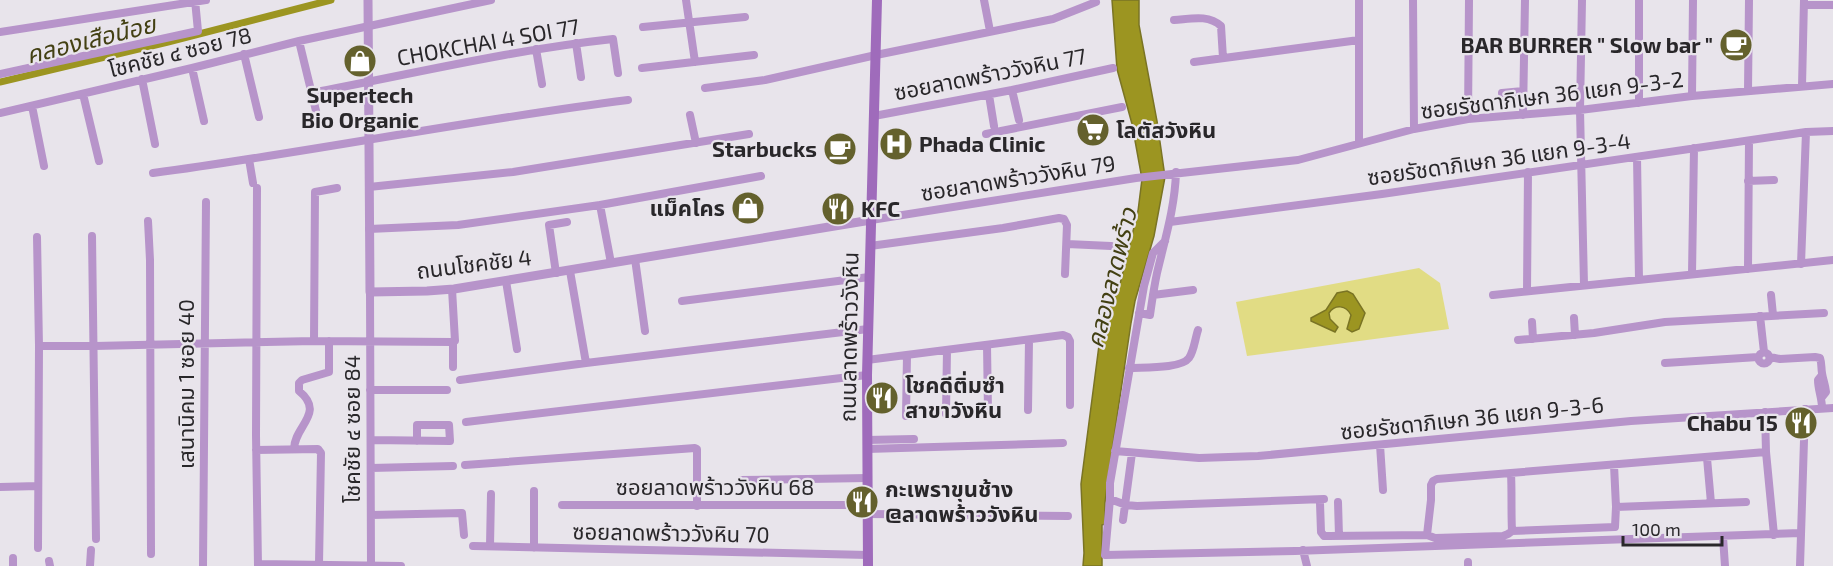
<svg xmlns="http://www.w3.org/2000/svg" width="1833" height="566" font-family="'Exo 2','Noto Sans Thai',sans-serif">
<style>
.green{fill:#e1dc84}
.water{fill:#9c9521;stroke:#7a7424;stroke-width:1.5}
.lines{fill:none;stroke-linecap:round;stroke-linejoin:round}
.canal{stroke:#9c9521;stroke-width:7}
.minor{stroke:#b794ca;stroke-width:8}
.tertiary{stroke:#b794ca;stroke-width:9}
.secondary{stroke:#9f6bbb;stroke-width:10}
.labels{text-anchor:middle;stroke-width:4.5;stroke-linejoin:round;paint-order:stroke}
.street-label{font-size:22px;fill:#29272a;stroke:#e8e4eb}
.poi-label{font-size:22px;font-weight:bold;fill:#29272a;stroke:#e8e4eb;text-anchor:start}
.water-label{font-size:24px;font-style:italic;fill:#434013;stroke:#e8e4eb}
</style>
<rect width="100%" height="100%" fill="#e8e4eb"/>
<path class="green" d="M 1419,268 L 1440,283 L 1449,329 L 1247,356 L 1236,302 Z"/>
<path class="water" d="M 1112,0 L 1139,0 L 1139,25 L 1157,121 L 1165,177 L 1154,236 L 1135,301 L 1131,323 L 1108,478 L 1105,503 L 1105,524 L 1102,525 L 1102,566 L 1083,566 L 1084,553 L 1081,484 L 1101,330 L 1120,284 L 1138,211 L 1142,179 L 1132,124 L 1117,69 Z
M 1347,291 L 1353,294 L 1365,313 L 1359,329 L 1352,332 L 1347,329 L 1351,315 C 1346,305 1335,304 1329,313 L 1330,319 L 1338,327 L 1335,332 L 1311,321 L 1311,318 L 1326,310 L 1337,293 Z"/>
<g class="lines">
<path class="canal" d="M 0,82 L 168,42 L 331,0"/>
<path class="minor" d="M 686,0 L 695,62
M 984,0 L 990,31
M 1413,0 L 1414,129
M 1582,0 L 1580,110 L 1584,285
M 1804,5 L 1833,5
M 1174,20 C 1190,19 1208,14 1221,26 L 1223,58
M 643,27 L 745,17
M 0,32 L 206,0
M 299,41 L 317,115
M 576,43 L 581,77
M 536,49 L 542,84
M 244,54 L 259,117
M 1194,62 L 1359,40
M 192,68 L 204,121
M 642,68 L 754,55
M 0,74 L 198,31 L 195,0
M 142,79 L 155,144
M 1802,86 L 1804,0
M 705,88 L 765,80 L 876,55 L 1053,19 L 1096,2
M 1012,90 L 1019,120
M 1748,91 L 1749,0
M 311,93 C 412,74 511,50 613,39 L 618,73
M 1502,93 L 1523,91
M 83,94 L 99,161
M 989,95 L 994,126
M 1692,96 L 1693,0
M 1639,103 L 1639,0
M 32,106 L 44,166
M 0,113 L 192,68 L 299,41 L 491,0
M 690,115 L 696,143
M 1523,115 L 1525,0
M 874,116 L 1012,90 L 1113,68
M 1468,119 L 1469,0
M 986,134 L 1122,107
M 1359,143 L 1359,0
M 1637,157 L 1639,280
M 249,159 L 253,183
M 153,173 C 312,152 469,120 628,100
M 1748,181 L 1774,180
M 369,187 L 513,172 L 749,134
M 257,188 L 256,435 L 258,566
M 600,205 L 611,263
M 871,220 L 1136,178 L 1298,160 L 1414,129 L 1468,119 L 1580,110 L 1692,96 L 1833,84
M 148,221 L 150,260 L 151,554
M 1170,222 L 1382,194 L 1806,132 L 1833,131
M 369,229 L 458,225 L 600,205 L 761,176
M 92,236 L 96,539
M 37,237 L 39,346 L 38,548
M 1165,241 L 1153,253 L 1144,286 L 1110,483 L 1110,499 L 1105,555 L 1295,551 L 1800,533
M 1067,244 L 1111,246
M 870,246 L 1003,228 L 1059,218 L 1064,219 L 1067,225 L 1065,274
M 635,259 L 645,331
M 1801,264 L 1806,132
M 1748,269 L 1749,141
M 570,271 L 586,363
M 556,273 L 549,225 L 567,222
M 1692,274 L 1694,148
M 506,281 L 517,349
M 1527,291 L 1528,172
M 370,292 L 371,565
M 1153,295 L 1193,290
M 1493,295 L 1833,260
M 1771,295 L 1773,315
M 682,301 L 869,277
M 1139,313 L 1150,315 C 1152,301 1154,287 1157,273 C 1165,239 1175,207 1176,172
M 1760,316 L 1764,352
M 1574,318 L 1575,335
M 1532,322 L 1533,339
M 1518,340 L 1594,333 L 1665,322 L 1824,313
M 314,341 L 315,192 L 337,188
M 987,345 L 988,412
M 39,346 L 95,346 L 314,341 L 453,342 L 455,341 L 452,289
M1758.5 358a5.5 5.5 0 1 1 11 0a5.5 5.5 0 1 1-11 0Z
M 1770,357 L 1780,359 L 1815,357 L 1820,358 C 1822,364 1821,368 1822,373 C 1823,380 1825,383 1826,392 L 1822,397
M 867,360 L 1063,335 L 1068,337 L 1070,341 L 1070,405
M 1665,363 L 1758,357
M 453,367 L 453,342
M 1129,368 C 1143,367 1181,369 1189,358 C 1194,351 1195,339 1198,330
M 1822,375 L 1818,380 C 1818,390 1822,398 1822,408
M 460,380 L 586,363 L 868,329
M 370,390 L 447,390
M 1028,410 L 1029,340
M 1765,412 L 1766,452 L 1774,535
M 946,414 L 947,350
M 906,416 L 907,355
M 466,422 L 867,375
M 371,440 L 450,441 L 449,425 L 417,425 L 417,441
M 867,440 L 914,439
M 1380,445 L 1383,490
M 294,449 C 294,426 326,413 299,391 L 299,383 L 302,380 L 329,372 L 329,341
M 867,449 L 1063,443
M 256,450 L 318,449 L 321,453 L 319,564
M 1115,451 L 1199,458 L 1258,456 L 1631,421 L 1833,408
M 1707,458 L 1711,503
M 465,465 L 695,448 L 697,449 L 697,506
M 1614,465 L 1616,507 L 1746,502
M 371,468 L 453,466
M 1511,473 C 1512,493 1511,511 1512,531
M 741,480 L 868,478
M 0,487 L 38,486
M 1110,499 L 1126,505 L 1137,506 L 1324,499
M 1338,502 L 1339,536
M 1320,503 L 1321,532 L 1324,536 L 1329,536 L 1427,535 L 1435,538 L 1503,536 L 1508,534 L 1512,531 L 1615,527 L 1616,507
M 562,505 L 868,505
M 868,514 L 1068,516
M 371,515 L 462,513 L 464,535
M 1123,520 L 1132,453
M 1427,535 L 1431,500 L 1431,485 L 1433,481 L 1437,479 L 1766,452
M 1723,537 L 1725,566
M 473,546 L 868,555
M 490,546 L 491,494
M 534,548 L 534,491
M 1303,550 L 1307,566
M 13,558 L 13,566
M 49,561 L 50,566
M 258,564 L 401,566
M 90,566 L 91,550
M 203,566 L 206,202
M 1468,566 L 1468,562
M 1800,566 L 1805,409"/>
<path class="tertiary" d="M 368,0 L 370,292 L 427,291 L 454,289 L 871,220"/>
<path class="secondary" d="M 868,566 L 867,375 L 877,0"/>
</g>
<defs>
<symbol id="cafe-disc" viewBox="-11 -11 22 22"><circle r="9.5" fill="#64612d" stroke="#e8e4eb"/><path d="M-5.5-4.5H6V0H3Q3 3.5 0 3.5H-2.5Q-5.5 3.5-5.5 0ZM3-3.2v2h1.7v-2ZM-6 4.5H4V6H-6Z" fill="#fff"/></symbol>
<symbol id="shop-disc" viewBox="-11 -11 22 22"><circle r="9.5" fill="#64612d" stroke="#e8e4eb"/><path d="M-5-2.5h2.3a2.7 3.5 0 0 1 5.4 0H5L5.5 6h-11ZM-1.5-2.5h3a1.5 2.3 0 0 0-3 0Z" fill="#fff"/></symbol>
<symbol id="supermarket-disc" viewBox="-11 -11 22 22"><circle r="9.5" fill="#64612d" stroke="#e8e4eb"/><path d="M-6-5.5h2.5l.6 2H6L4.5 2H-2.5L-4.4-4H-6ZM-1.5 3.2a1.3 1.3 0 1 0 .1 0ZM3 3.2a1.3 1.3 0 1 0 .1 0Z" fill="#fff"/></symbol>
<symbol id="hospital-disc" viewBox="-11 -11 22 22"><circle r="9.5" fill="#64612d" stroke="#e8e4eb"/><path d="M-5-5h3v3.5h4V-5h3V5h-3V1.5h-4V5h-3Z" fill="#fff"/></symbol>
<symbol id="restaurant-disc" viewBox="-11 -11 22 22"><circle r="9.5" fill="#64612d" stroke="#e8e4eb"/><path d="M-5-6h1v4h1v-4h1v4h1v-4h1v5L-1.5 .5V6h-2V.5L-5-1ZM5-6V6H3V1.5H1.5Q1.5-4 5-6Z" fill="#fff"/></symbol>
</defs>
<g fill-rule="evenodd">
<use href="#cafe-disc" x="1717" y="26" width="38" height="38"/>
<use href="#shop-disc" x="341" y="42" width="38" height="38"/>
<use href="#supermarket-disc" x="1074" y="111" width="38" height="38"/>
<use href="#hospital-disc" x="877" y="125" width="38" height="38"/>
<use href="#cafe-disc" x="821" y="130" width="38" height="38"/>
<use href="#shop-disc" x="729" y="189" width="38" height="38"/>
<use href="#restaurant-disc" x="819" y="190" width="38" height="38"/>
<use href="#restaurant-disc" x="863" y="379" width="38" height="38"/>
<use href="#restaurant-disc" x="1782" y="404" width="38" height="38"/>
<use href="#restaurant-disc" x="843" y="483" width="38" height="38"/>
</g>
<g class="labels">
<g class="street-label">
<text transform="translate(488 42) rotate(-10)" y="8">CHOKCHAI 4 SOI 77</text>
<text transform="translate(180 52) rotate(-14)" y="8">โชคชัย ๔ ซอย 78</text>
<text transform="translate(990 74) rotate(-11)" y="8">ซอยลาดพร้าววังหิน 77</text>
<text transform="translate(1552 95) rotate(-7)" y="8">ซอยรัชดาภิเษก 36 แยก 9-3-2</text>
<text transform="translate(1499 159) rotate(-8)" y="8">ซอยรัชดาภิเษก 36 แยก 9-3-4</text>
<text transform="translate(1018 178) rotate(-9)" y="8">ซอยลาดพร้าววังหิน 79</text>
<text transform="translate(474 264) rotate(-7)" y="8">ถนนโชคชัย 4</text>
<text transform="translate(849 337) rotate(-89)" y="8">ถนนลาดพร้าววังหิน</text>
<text transform="translate(186 384) rotate(-90)" y="8">เสนานิคม 1 ซอย 40</text>
<text transform="translate(1472 418) rotate(-6)" y="8">ซอยรัชดาภิเษก 36 แยก 9-3-6</text>
<text transform="translate(352 429) rotate(-90)" y="8">โชคชัย ๔ ซอย 84</text>
<text x="715" y="495">ซอยลาดพร้าววังหิน 68</text>
<text transform="translate(671 533) rotate(1)" y="8">ซอยลาดพร้าววังหิน 70</text>
</g>
<g class="poi-label">
<text x="1713" y="53" text-anchor="end">BAR BURRER " Slow bar "</text>
<text x="360" y="103" text-anchor="middle">Supertech<tspan x="360" dy="25">Bio Organic</tspan></text>
<text x="1116" y="138">โลตัสวังหิน</text>
<text x="919" y="152">Phada Clinic</text>
<text x="817" y="157" text-anchor="end">Starbucks</text>
<text x="725" y="216" text-anchor="end">แม็คโคร</text>
<text x="861" y="217">KFC</text>
<text x="905" y="393">โชคดีติ่มซำ<tspan x="905" dy="25">สาขาวังหิน</tspan></text>
<text x="1778" y="431" text-anchor="end">Chabu 15</text>
<text x="885" y="497">กะเพราขุนช้าง<tspan x="885" dy="25">@ลาดพร้าววังหิน</tspan></text>
</g>
<g class="water-label">
<text transform="translate(91 40) rotate(-14)" y="8">คลองเสือน้อย</text>
<text transform="translate(1112 278) rotate(-76)" y="8">คลองลาดพร้าว</text>
</g>
</g>
<path d="M1623 536v9h99v-9" fill="none" stroke="#29272a" stroke-width="3"/>
<text x="1632" y="536" font-size="18" fill="#29272a" stroke="#e8e4eb" stroke-width="4.5" paint-order="stroke">100 m</text>
</svg>
